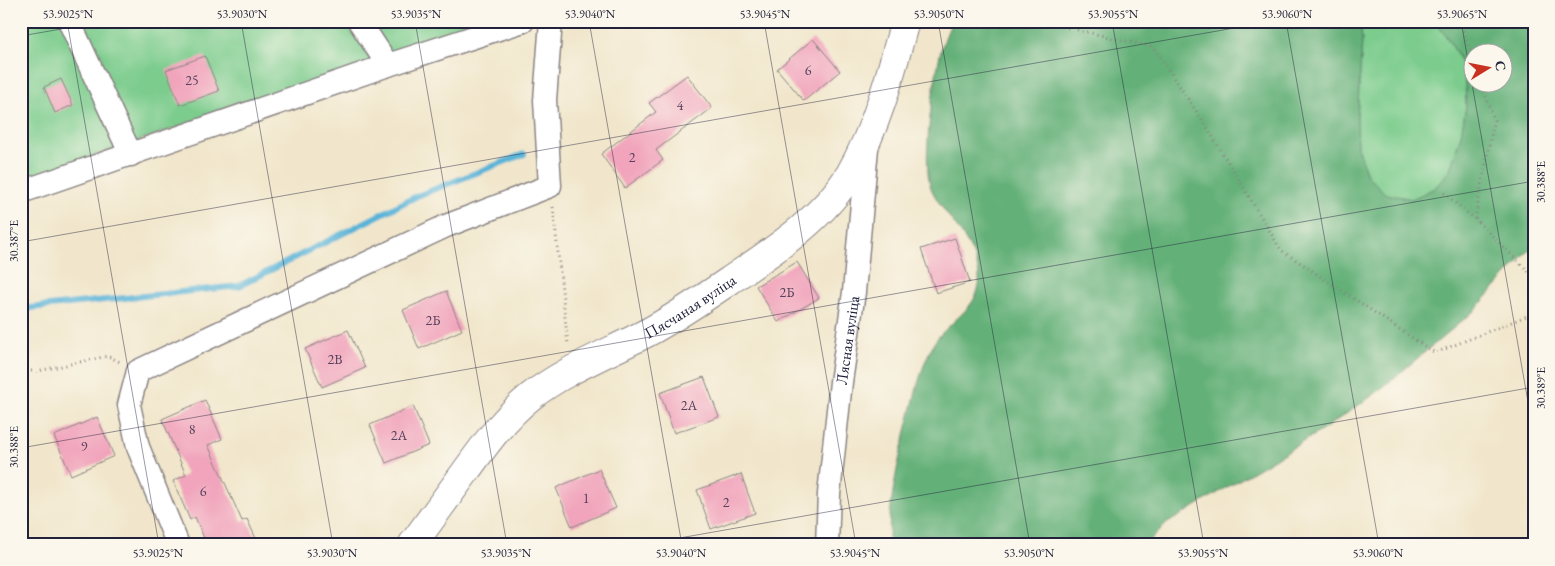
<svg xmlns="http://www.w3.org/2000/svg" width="1555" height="566" font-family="'EB Garamond',serif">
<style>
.green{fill:#7bcc8d;stroke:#4e7764}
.forest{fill:#64b078;stroke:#43695a;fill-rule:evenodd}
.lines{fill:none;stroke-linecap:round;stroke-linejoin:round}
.stream{stroke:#5ab4d8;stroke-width:6}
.building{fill:#f1a4bc}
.street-casing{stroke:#8a8483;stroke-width:25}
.secondary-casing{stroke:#8a8483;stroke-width:30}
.path{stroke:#8a8483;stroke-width:3;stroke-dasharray:1 4;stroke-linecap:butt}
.street{stroke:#fff;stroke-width:22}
.secondary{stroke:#fff;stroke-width:28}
.ticks{fill:none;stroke:#22223b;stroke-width:1;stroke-opacity:0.45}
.labels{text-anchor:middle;stroke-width:4;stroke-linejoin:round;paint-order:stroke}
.number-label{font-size:14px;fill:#56425b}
.street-label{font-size:16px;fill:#22223b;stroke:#fbf7ec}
.neatline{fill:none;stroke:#22223b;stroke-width:2}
.ticks-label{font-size:12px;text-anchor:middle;fill:#22223b}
</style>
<rect width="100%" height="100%" fill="#fbf7ec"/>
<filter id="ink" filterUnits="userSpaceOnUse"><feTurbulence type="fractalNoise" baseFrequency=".02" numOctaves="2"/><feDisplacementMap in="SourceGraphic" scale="10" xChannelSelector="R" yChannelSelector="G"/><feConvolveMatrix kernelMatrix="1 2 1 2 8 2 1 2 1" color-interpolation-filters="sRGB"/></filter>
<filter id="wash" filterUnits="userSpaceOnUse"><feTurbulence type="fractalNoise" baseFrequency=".0096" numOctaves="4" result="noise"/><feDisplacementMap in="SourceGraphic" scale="20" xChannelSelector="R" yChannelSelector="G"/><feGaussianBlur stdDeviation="1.12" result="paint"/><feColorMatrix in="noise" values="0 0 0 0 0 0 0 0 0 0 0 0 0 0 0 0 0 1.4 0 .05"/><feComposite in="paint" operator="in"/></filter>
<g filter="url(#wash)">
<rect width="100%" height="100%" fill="#f1e6cb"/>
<path class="green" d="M 21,21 L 494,21 L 21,180 Z
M 1360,21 L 1435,21 L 1446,36 L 1459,57 L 1465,80 L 1466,106 L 1461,135 L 1450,170 L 1435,188 L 1412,199 L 1386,194 L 1367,175 L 1358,150 L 1357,119 L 1362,40 Z"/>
<path class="forest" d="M 952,21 L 1360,21 L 1362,40 L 1357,119 L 1358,150 L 1367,175 L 1386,194 L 1412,199 L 1435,188 L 1450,170 L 1461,135 L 1466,106 L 1465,80 L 1459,57 L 1446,36 L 1435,21 L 1534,21 L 1534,245 L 1474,311 L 1376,393 L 1324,429 L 1166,524 L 1145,545 L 889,545 C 888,500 900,454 911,411 C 917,388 922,364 934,343 C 948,321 982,307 979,277 C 977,247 953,225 938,201 C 935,196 931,190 930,185 C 922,155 934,81 941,50 C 944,40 948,30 952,21 ZM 1472,52 L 1502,52 L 1502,82 L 1472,82 Z"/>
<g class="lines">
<path class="stream" d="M 21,320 L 30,308 L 239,286 L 417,196 L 524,154"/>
</g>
<g id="blocks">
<path class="building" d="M 813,39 L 840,71 L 804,101 L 777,69 Z
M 205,56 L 219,91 L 180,105 L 166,70 Z
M 687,75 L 712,108 L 656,150 L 663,160 L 625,188 L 601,154 L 656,112 L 649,103 Z
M 61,79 L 73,105 L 55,113 L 44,87 Z
M 955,238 L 970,282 L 936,293 L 921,249 Z
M 797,262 L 819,298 L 778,322 L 756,286 Z
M 446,291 L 462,330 L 419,349 L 403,310 Z
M 348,330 L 365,368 L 322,387 L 305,349 Z
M 704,377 L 719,417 L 674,433 L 660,393 Z
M 205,400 L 222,439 L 208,445 L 242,521 L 247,519 L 259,545 L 207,545 L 195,517 L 190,520 L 173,481 L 186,475 L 162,419 Z
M 413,406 L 429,445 L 386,463 L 370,425 Z
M 97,417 L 114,456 L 71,475 L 54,436 Z
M 599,469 L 616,508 L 572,527 L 556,488 Z
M 741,474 L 755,513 L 711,529 L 697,490 Z"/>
</g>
</g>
<g filter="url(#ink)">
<use href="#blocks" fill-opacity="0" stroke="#8a8483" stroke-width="1"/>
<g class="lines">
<defs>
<g id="street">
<path d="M 69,21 L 131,155"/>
<path d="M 359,21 L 388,65"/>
<path d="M 21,192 L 388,65 L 523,21"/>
<path d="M 178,545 L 138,447 L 129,405 L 138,371 L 446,226 L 550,186 L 545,100 L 551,21"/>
<path id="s1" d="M 827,545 L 829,494 L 841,382 L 854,292 L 867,148"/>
</g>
<g id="secondary">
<path id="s2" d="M 412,545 C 430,520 448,496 466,471 C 485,445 504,418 530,397 C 567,368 612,352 652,330 C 679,315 704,298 729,281 C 773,251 822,220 850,174 C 877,127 891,73 905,21"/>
</g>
</defs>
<use href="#street" class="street-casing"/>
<use href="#secondary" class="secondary-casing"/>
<path class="path" d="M 1038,21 L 1153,47 L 1205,124 L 1281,250 L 1435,353 L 1534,313
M 1460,21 L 1472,58
M 1481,82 L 1494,120 L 1475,219 L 1534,277
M 1444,193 L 1475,219
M 553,207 L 568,345
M 21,371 L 38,371 L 108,356 L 120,362"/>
<use href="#street" class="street"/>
<use href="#secondary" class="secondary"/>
</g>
</g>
<path class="ticks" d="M 67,21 L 159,545M 241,21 L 333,545M 415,21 L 507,545M 589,21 L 682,545M 764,21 L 856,545M 938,21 L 1030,545M 1112,21 L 1204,545M 1286,21 L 1379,545M 1461,21 L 1534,436M 21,36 L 107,21M 21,242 L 1274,21M 21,448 L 1534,181M 640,545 L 1534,387"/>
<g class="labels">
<g class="number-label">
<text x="808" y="75">6</text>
<text x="192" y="85">25</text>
<text x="680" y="110">4</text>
<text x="632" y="162">2</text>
<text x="787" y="297">2Б</text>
<text x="433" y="325">2Б</text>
<text x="335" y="364">2В</text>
<text x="689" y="410">2А</text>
<text x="192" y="434">8</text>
<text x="399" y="440">2А</text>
<text x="84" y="451">9</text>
<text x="203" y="496">6</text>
<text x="586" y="503">1</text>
<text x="726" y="507">2</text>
</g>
<g class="street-label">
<text dy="6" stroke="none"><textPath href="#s2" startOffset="374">Пясчаная вуліца</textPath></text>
<text dy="6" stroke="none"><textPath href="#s1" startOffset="206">Лясная вуліца</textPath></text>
</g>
</g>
<rect width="1555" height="566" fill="none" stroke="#fbf7ec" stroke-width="55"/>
<g transform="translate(1488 68) rotate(80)"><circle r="24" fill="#fbf7ec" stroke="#a4a2a5"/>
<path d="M0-4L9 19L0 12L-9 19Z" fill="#c8321e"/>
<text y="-8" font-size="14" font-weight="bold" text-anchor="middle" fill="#22223b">С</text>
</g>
<rect x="28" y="28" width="1500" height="510" class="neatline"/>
<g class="ticks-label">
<text x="68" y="18">53.9025°N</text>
<text x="242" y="18">53.9030°N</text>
<text x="416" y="18">53.9035°N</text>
<text x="590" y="18">53.9040°N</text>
<text x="765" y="18">53.9045°N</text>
<text x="939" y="18">53.9050°N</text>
<text x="1113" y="18">53.9055°N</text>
<text x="1287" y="18">53.9060°N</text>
<text x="1462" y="18">53.9065°N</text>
<text transform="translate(1541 182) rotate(-90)" y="4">30.388°E</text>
<text transform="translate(14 241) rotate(-90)" y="4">30.387°E</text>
<text transform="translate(1541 388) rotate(-90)" y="4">30.389°E</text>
<text transform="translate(14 447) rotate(-90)" y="4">30.388°E</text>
<text x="158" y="557">53.9025°N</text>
<text x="332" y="557">53.9030°N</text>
<text x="506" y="557">53.9035°N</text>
<text x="681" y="557">53.9040°N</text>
<text x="855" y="557">53.9045°N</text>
<text x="1029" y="557">53.9050°N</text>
<text x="1203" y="557">53.9055°N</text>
<text x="1378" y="557">53.9060°N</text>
</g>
</svg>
